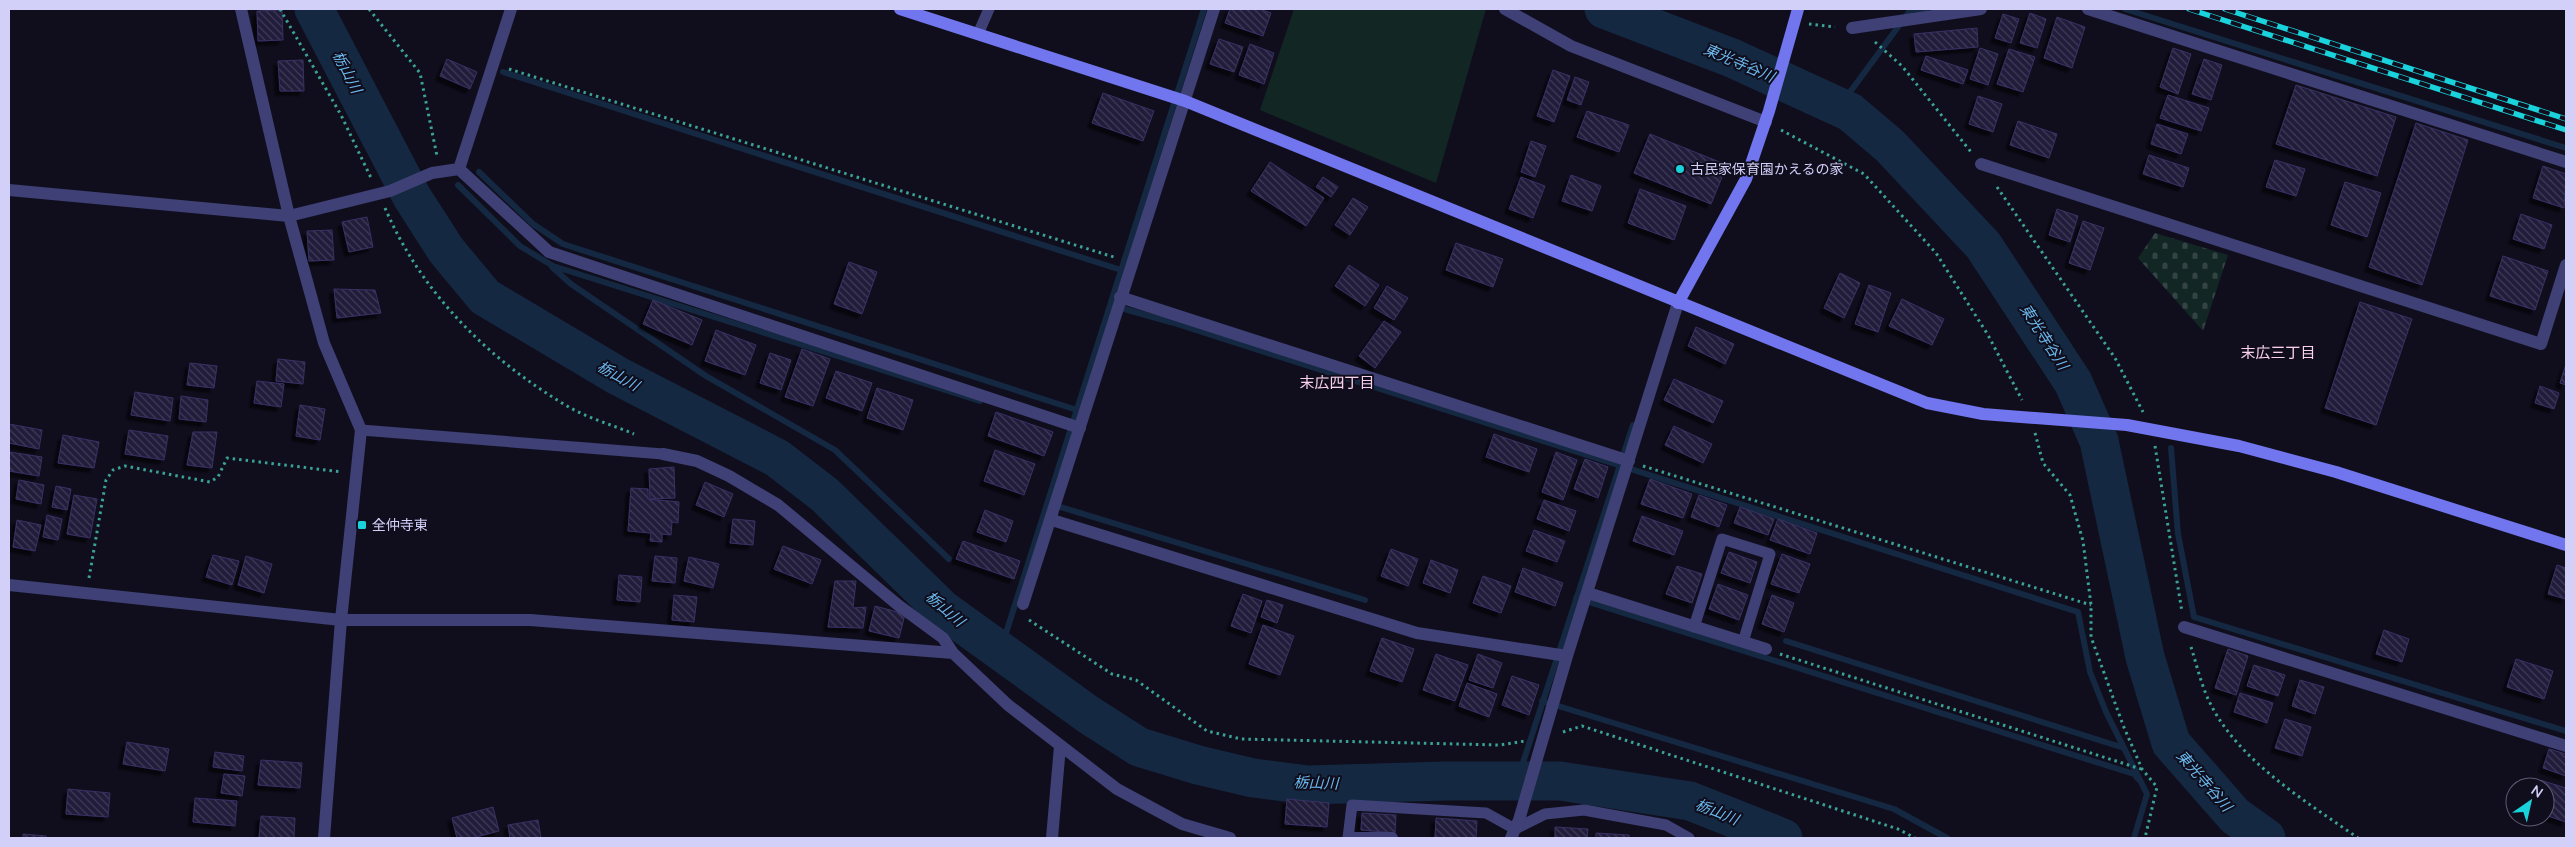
<svg xmlns="http://www.w3.org/2000/svg" width="2575" height="847" font-family="Mulish,'Noto Sans JP',sans-serif">
<style>
.cemetery{fill:url(#cemetery-stones)}
.park{fill:#122624}
.lines{fill:none;stroke-linecap:round;stroke-linejoin:round}
.stream{stroke:#142841;stroke-width:6}
.river{stroke:#142841;stroke-width:39}
.building{fill:url(#building-back-hatch);stroke:#383165;filter:url(#shadow)}
.path{stroke:#3ba296;stroke-width:3;stroke-dasharray:2.5 4;stroke-linecap:butt}
.lane{stroke:#3e4076;stroke-width:11}
.street{stroke:#3e4076;stroke-width:12}
.secondary{stroke:#7276ee;stroke-width:12}
.rail-casing{stroke:#1ad2db;stroke-width:5.5}
.rail{stroke:#100e1d;stroke-width:4;stroke-dasharray:11;stroke-linecap:butt}
.poi-dot{fill:#1ad2db;stroke:#100e1d;stroke-width:2}
.labels{text-anchor:middle;stroke-width:4;stroke-linejoin:round;paint-order:stroke}
.poi-label{font-size:14px;fill:#d2cff9;stroke:#100e1d;text-anchor:start}
.water-label{font-size:15px;font-style:italic;fill:#6ab8ed;stroke:#100e1d}
.neighbourhood-label{font-size:15px;fill:#fad1ed;stroke:#100e1d}
</style>
<defs>
<pattern id="cemetery-stones" width="16" height="16" patternUnits="userSpaceOnUse" patternTransform="scale(1.25)"><rect width="16" height="16" fill="#122624"/><path d="M2 7V4a2 2 0 0 1 4 0v3zM10 15v-3a2 2 0 0 1 4 0v3z" fill="#344445"/></pattern>
<pattern id="building-back-hatch" width="6" height="6" patternUnits="userSpaceOnUse" patternTransform="scale(1.25)"><rect width="6" height="6" fill="#211c3b"/><path d="M-1 5l2 2M0 0l6 6M5-1l2 2" fill="none" stroke="#403c58"/></pattern>
<filter id="shadow"><feDropShadow dx="-4.5" dy="4.5" stdDeviation="1" flood-color="#0009"/></filter>
</defs>
<rect width="100%" height="100%" fill="#100e1d"/>
<path class="cemetery" d="M 2155,233 L 2228,255 L 2203,331 L 2138,258 Z"/>
<path class="park" d="M 1294,9 L 1486,9 L 1436,183 L 1260,110 Z"/>
<g class="lines">
<path class="stream" d="M 2125,9 L 2566,148
M 503,72 L 1121,270
M 1839,107 L 1909,12 L 1926,9
M 479,172 L 533,224 L 563,244 L 1077,410
M 458,185 L 520,246 L 553,266 L 980,401
M 552,267 L 571,284 L 706,376 L 835,450 L 949,559
M 1110,305 L 1174,323 L 2078,612 L 2090,672 L 2106,712 L 2147,794 L 2134,838
M 2171,448 L 2178,534 L 2194,617 L 2566,731
M 1054,505 L 1365,600
M 1576,598 L 2134,774 L 2138,779
M 1786,641 L 2121,747
M 1000,652 L 1204,9
M 1542,701 L 1894,809 L 1947,838
M 1517,781 L 1633,425"/>
<path class="river" d="M 314,9 L 412,197 L 446,250 L 485,297 L 618,376 L 777,458 L 825,495 L 942,609 L 1089,715 L 1139,747 L 1198,765 L 1253,778 L 1308,785 L 1445,781 L 1560,781 L 1690,801 L 1783,838
M 1604,9 L 1732,58 L 1850,112 L 1890,146 L 1983,245 L 2073,382 L 2099,441 L 2145,657 L 2171,743 L 2235,816 L 2266,838"/>
</g>
<path class="building" d="M 1230,9 L 1259,9 L 1271,13 L 1263,36 L 1225,23 Z
M 282,10 L 283,40 L 258,41 L 257,11 Z
M 2030,13 L 2046,19 L 2037,48 L 2020,43 Z
M 2003,14 L 2019,19 L 2011,43 L 1995,38 Z
M 2057,17 L 2085,27 L 2072,68 L 2044,58 Z
M 1977,28 L 1978,47 L 1916,52 L 1914,34 Z
M 1219,39 L 1243,47 L 1234,72 L 1210,64 Z
M 1250,44 L 1274,53 L 1264,84 L 1239,75 Z
M 1980,48 L 1998,54 L 1988,85 L 1970,79 Z
M 2173,48 L 2191,54 L 2178,94 L 2160,87 Z
M 2009,49 L 2035,57 L 2023,92 L 1997,84 Z
M 1926,56 L 1968,70 L 1963,84 L 1921,70 Z
M 447,59 L 477,72 L 470,89 L 440,76 Z
M 2204,59 L 2222,65 L 2211,100 L 2192,94 Z
M 303,60 L 304,91 L 280,91 L 278,61 Z
M 1553,70 L 1570,76 L 1554,122 L 1537,116 Z
M 1575,77 L 1589,82 L 1581,105 L 1567,100 Z
M 2296,85 L 2396,117 L 2377,176 L 2276,144 Z
M 1103,93 L 1154,111 L 1143,141 L 1092,123 Z
M 2168,95 L 2209,108 L 2201,131 L 2160,118 Z
M 1978,96 L 2002,104 L 1993,132 L 1969,124 Z
M 1587,111 L 1629,125 L 1619,152 L 1577,137 Z
M 2018,121 L 2057,134 L 2049,158 L 2010,145 Z
M 2416,123 L 2468,140 L 2422,285 L 2369,267 Z
M 2157,124 L 2188,134 L 2181,154 L 2151,144 Z
M 1650,134 L 1727,165 L 1711,204 L 1634,173 Z
M 1531,141 L 1546,146 L 1535,177 L 1521,172 Z
M 2149,155 L 2189,168 L 2183,187 L 2143,174 Z
M 2275,160 L 2305,169 L 2296,196 L 2266,187 Z
M 1270,162 L 1324,198 L 1306,226 L 1251,191 Z
M 2543,166 L 2566,174 L 2564,208 L 2533,198 Z
M 1571,175 L 1601,186 L 1592,211 L 1562,201 Z
M 1323,177 L 1338,187 L 1331,197 L 1316,187 Z
M 1521,177 L 1545,186 L 1533,218 L 1509,209 Z
M 2345,182 L 2381,193 L 2367,237 L 2331,225 Z
M 1640,189 L 1686,206 L 1674,240 L 1628,223 Z
M 1353,198 L 1368,207 L 1350,235 L 1335,225 Z
M 2057,209 L 2078,216 L 2070,242 L 2049,235 Z
M 2521,214 L 2552,225 L 2544,249 L 2513,239 Z
M 367,217 L 373,247 L 349,252 L 342,222 Z
M 2083,221 L 2104,228 L 2090,270 L 2069,263 Z
M 332,230 L 334,260 L 309,261 L 307,231 Z
M 1456,243 L 1503,259 L 1493,287 L 1446,270 Z
M 2503,256 L 2548,271 L 2535,310 L 2490,296 Z
M 849,262 L 877,272 L 862,314 L 834,304 Z
M 1349,265 L 1379,285 L 1365,306 L 1335,286 Z
M 1840,273 L 1860,283 L 1844,318 L 1824,308 Z
M 1869,285 L 1891,293 L 1878,332 L 1855,324 Z
M 1387,286 L 1408,298 L 1394,320 L 1374,308 Z
M 334,289 L 375,290 L 381,313 L 337,318 Z
M 1902,299 L 1944,319 L 1932,345 L 1889,326 Z
M 653,300 L 702,320 L 692,345 L 643,324 Z
M 2360,302 L 2412,319 L 2376,425 L 2325,408 Z
M 1384,321 L 1401,332 L 1375,368 L 1359,356 Z
M 1696,327 L 1734,344 L 1725,364 L 1688,346 Z
M 716,330 L 756,345 L 745,375 L 705,361 Z
M 802,349 L 830,359 L 813,406 L 785,397 Z
M 770,353 L 791,360 L 781,390 L 760,383 Z
M 278,359 L 305,362 L 303,384 L 276,381 Z
M 190,363 L 217,366 L 214,388 L 187,385 Z
M 2566,364 L 2566,385 L 2560,383 Z
M 836,371 L 872,383 L 862,411 L 826,398 Z
M 1674,379 L 1723,401 L 1713,423 L 1664,400 Z
M 257,381 L 284,384 L 281,407 L 254,403 Z
M 2540,386 L 2559,393 L 2554,409 L 2535,403 Z
M 877,388 L 913,400 L 903,430 L 867,418 Z
M 135,392 L 173,398 L 170,421 L 131,415 Z
M 181,396 L 208,400 L 206,422 L 179,419 Z
M 300,405 L 325,409 L 320,440 L 296,436 Z
M 996,412 L 1053,432 L 1044,456 L 988,436 Z
M 9,424 L 42,430 L 39,449 L 9,443 Z
M 1674,426 L 1712,444 L 1703,463 L 1665,445 Z
M 129,430 L 168,436 L 164,460 L 125,454 Z
M 193,432 L 217,432 L 212,468 L 187,465 Z
M 1494,434 L 1537,449 L 1529,472 L 1486,457 Z
M 63,435 L 99,442 L 94,468 L 58,463 Z
M 995,450 L 1035,464 L 1024,495 L 984,481 Z
M 9,452 L 42,457 L 39,476 L 9,471 Z
M 1556,452 L 1577,460 L 1563,500 L 1542,492 Z
M 1585,459 L 1608,467 L 1598,498 L 1574,489 Z
M 674,467 L 675,498 L 650,499 L 649,469 Z
M 1650,479 L 1692,494 L 1683,518 L 1641,504 Z
M 19,480 L 44,485 L 41,504 L 16,499 Z
M 705,482 L 733,494 L 724,517 L 696,505 Z
M 56,486 L 71,489 L 67,510 L 52,507 Z
M 631,488 L 648,489 L 648,499 L 679,502 L 678,523 L 672,522 L 671,535 L 662,534 L 662,542 L 650,541 L 651,533 L 628,531 Z
M 74,495 L 97,499 L 90,538 L 67,534 Z
M 1699,495 L 1727,505 L 1719,527 L 1691,517 Z
M 1544,500 L 1576,511 L 1569,531 L 1537,519 Z
M 1740,507 L 1774,519 L 1768,535 L 1734,523 Z
M 985,510 L 1013,521 L 1006,542 L 977,532 Z
M 47,515 L 62,519 L 58,540 L 43,537 Z
M 1642,516 L 1683,531 L 1674,555 L 1633,541 Z
M 733,519 L 755,521 L 753,545 L 730,543 Z
M 1778,519 L 1817,533 L 1810,554 L 1770,540 Z
M 17,520 L 41,525 L 35,551 L 13,547 Z
M 1534,530 L 1565,541 L 1557,562 L 1526,551 Z
M 963,541 L 1020,561 L 1014,579 L 956,559 Z
M 783,546 L 821,560 L 812,584 L 774,569 Z
M 1391,549 L 1418,559 L 1408,586 L 1381,576 Z
M 1729,552 L 1757,562 L 1750,583 L 1721,573 Z
M 1782,554 L 1810,564 L 1799,593 L 1771,584 Z
M 213,555 L 239,561 L 232,585 L 206,577 Z
M 246,556 L 272,564 L 264,593 L 238,585 Z
M 655,556 L 677,558 L 675,583 L 652,581 Z
M 689,557 L 719,564 L 713,588 L 684,581 Z
M 1431,560 L 1458,570 L 1450,593 L 1423,583 Z
M 2557,565 L 2566,568 L 2566,599 L 2548,594 Z
M 1677,566 L 1702,574 L 1692,603 L 1666,594 Z
M 1523,568 L 1563,583 L 1555,606 L 1515,592 Z
M 619,575 L 642,577 L 640,602 L 617,600 Z
M 1483,576 L 1511,586 L 1501,613 L 1473,603 Z
M 835,581 L 856,581 L 853,608 L 866,607 L 863,628 L 828,627 Z
M 1718,584 L 1748,595 L 1739,620 L 1709,609 Z
M 1243,594 L 1262,601 L 1251,633 L 1231,626 Z
M 674,595 L 697,597 L 694,622 L 672,620 Z
M 1772,595 L 1794,603 L 1784,632 L 1762,624 Z
M 1267,600 L 1283,605 L 1277,623 L 1261,617 Z
M 875,606 L 905,614 L 899,638 L 869,631 Z
M 1263,625 L 1294,636 L 1280,675 L 1249,664 Z
M 2384,630 L 2409,639 L 2402,662 L 2376,654 Z
M 1382,638 L 1414,649 L 1402,682 L 1370,671 Z
M 2228,649 L 2248,656 L 2236,695 L 2215,688 Z
M 1436,654 L 1468,665 L 1455,701 L 1423,690 Z
M 1478,654 L 1502,663 L 1493,688 L 1469,680 Z
M 2516,659 L 2553,671 L 2544,699 L 2507,687 Z
M 2254,665 L 2285,675 L 2278,696 L 2247,686 Z
M 1512,676 L 1539,685 L 1529,715 L 1502,705 Z
M 2300,680 L 2324,687 L 2315,714 L 2292,706 Z
M 1467,683 L 1497,694 L 1489,717 L 1459,706 Z
M 2240,693 L 2273,703 L 2267,723 L 2234,712 Z
M 2285,719 L 2311,727 L 2302,756 L 2275,748 Z
M 127,742 L 169,749 L 165,771 L 123,764 Z
M 2549,749 L 2566,754 L 2566,776 L 2543,768 Z
M 215,752 L 244,756 L 242,771 L 213,767 Z
M 261,760 L 302,763 L 300,788 L 258,785 Z
M 224,774 L 245,776 L 242,796 L 221,793 Z
M 2540,780 L 2566,788 L 2566,822 L 2545,815 L 2545,787 L 2537,787 Z
M 68,789 L 110,793 L 108,817 L 66,814 Z
M 195,798 L 237,801 L 235,826 L 193,822 Z
M 1287,799 L 1329,803 L 1327,827 L 1285,824 Z
M 493,807 L 499,831 L 472,838 L 457,838 L 452,818 Z
M 1362,813 L 1396,815 L 1395,833 L 1361,830 Z
M 261,816 L 295,818 L 294,838 L 259,838 Z
M 1436,818 L 1477,821 L 1476,838 L 1435,838 Z
M 538,820 L 541,838 L 510,838 L 508,825 Z
M 1555,827 L 1588,829 L 1587,838 L 1555,838 Z
M 1596,833 L 1629,835 L 1629,838 L 1596,838 Z
M 23,834 L 46,836 L 46,838 L 23,838 Z"/>
<g class="lines">
<path class="path" d="M 280,9 L 341,115 L 372,180
M 369,9 L 420,73 L 437,156
M 1809,24 L 1835,27
M 1875,42 L 1902,66 L 1971,152
M 509,69 L 1117,258
M 1781,130 L 1864,174 L 1936,253 L 1988,335 L 2022,400
M 1997,187 L 2115,358 L 2143,412
M 385,208 C 422,294 488,359 567,406 C 587,418 613,425 634,434
M 2035,433 L 2043,463 L 2070,495 L 2083,541 L 2091,605 L 2091,637 L 2123,725 L 2142,769 L 2157,787 L 2145,838
M 2155,446 L 2182,612
M 1643,466 L 2091,605
M 89,578 L 106,480 L 113,470 L 125,466 L 210,482 L 218,477 L 227,458 L 342,472
M 1029,620 L 1112,674 L 1136,680 L 1207,731 L 1241,739 L 1500,745 L 1525,741
M 2191,647 C 2197,666 2202,688 2211,705 C 2240,762 2307,802 2358,838
M 1780,654 L 2141,769
M 1563,732 L 1582,726 L 1898,829 L 1915,838"/>
<path class="lane" d="M 978,34 L 989,9
M 361,430 L 663,454
M 1694,627 L 1722,539 L 1770,554 L 1743,642
M 1348,838 L 1352,805 L 1486,813 L 1515,829 L 1545,814 L 1584,810 L 1666,825 L 1689,838"/>
<path class="street" d="M 241,9 L 289,216 L 324,343 L 361,430 L 341,620 L 324,838
M 1505,9 L 1571,46 L 1766,122
M 2088,9 L 2566,162
M 1852,28 L 1981,9
M 1981,164 L 2541,344 L 2566,265
M 459,169 L 549,252 L 1080,428
M 459,169 L 511,9
M 9,190 L 289,216 L 390,191 L 432,173 L 459,169
M 1120,297 L 1629,461
M 663,454 L 697,461 L 729,476 L 778,505 L 898,605 L 943,638 L 953,653 L 1008,705 L 1117,789 L 1182,824 L 1230,838
M 1052,520 L 1417,633 L 1567,656
M 9,585 L 341,620 L 530,620 L 953,653
M 1588,593 L 1766,649
M 1023,604 L 1214,9
M 2184,627 L 2566,746
M 1052,838 L 1060,746
M 1354,838 L 1392,838
M 1511,838 L 1519,820 L 1567,656 L 1678,303"/>
<path class="secondary" d="M 900,9 L 1185,101 L 1927,403 L 1983,414 L 2127,425 L 2239,446 L 2336,472 L 2566,545
M 1678,303 L 1746,179 L 1769,111 L 1798,9"/>
<defs>
<path id="rail" d="M 2189,9 L 2566,130
M 2225,9 L 2566,119"/>
</defs>
<use href="#rail" class="rail-casing"/>
<use href="#rail" class="rail"/>
</g>
<g class="poi-dot">
<circle cx="1680" cy="169" r="5"/>
<rect x="357" y="520" width="10" height="10" rx="2.5"/>
</g>
<g class="labels">
<g class="poi-label">
<text x="1690" y="174">古民家保育園かえるの家</text>
<text x="372" y="530">全仲寺東</text>
</g>
<g class="water-label">
<text transform="translate(1739 63) rotate(23)" y="5">東光寺谷川</text>
<text transform="translate(347 72) rotate(63)" y="5">栃山川</text>
<text transform="translate(2044 337) rotate(57)" y="5">東光寺谷川</text>
<text transform="translate(618 376) rotate(29)" y="5">栃山川</text>
<text transform="translate(945 609) rotate(40)" y="5">栃山川</text>
<text transform="translate(2204 781) rotate(49)" y="5">東光寺谷川</text>
<text transform="translate(1316 783) rotate(2)" y="5">栃山川</text>
<text transform="translate(1717 812) rotate(22)" y="5">栃山川</text>
</g>
<g class="neighbourhood-label">
<text x="2278" y="358">末広三丁目</text>
<text x="1337" y="388">末広四丁目</text>
</g>
</g>
<rect width="2575" height="847" fill="none" stroke="#d2cff9" stroke-width="20"/>
<g transform="translate(2530 802) rotate(34)"><circle r="24" fill="#100e1d" stroke="#5e5b75"/>
<path d="M0-4L9 19L0 12L-9 19Z" fill="#1ad2db"/>
<text y="-8" font-size="14" font-weight="bold" text-anchor="middle" fill="#d2cff9">N</text>
</g>
</svg>
